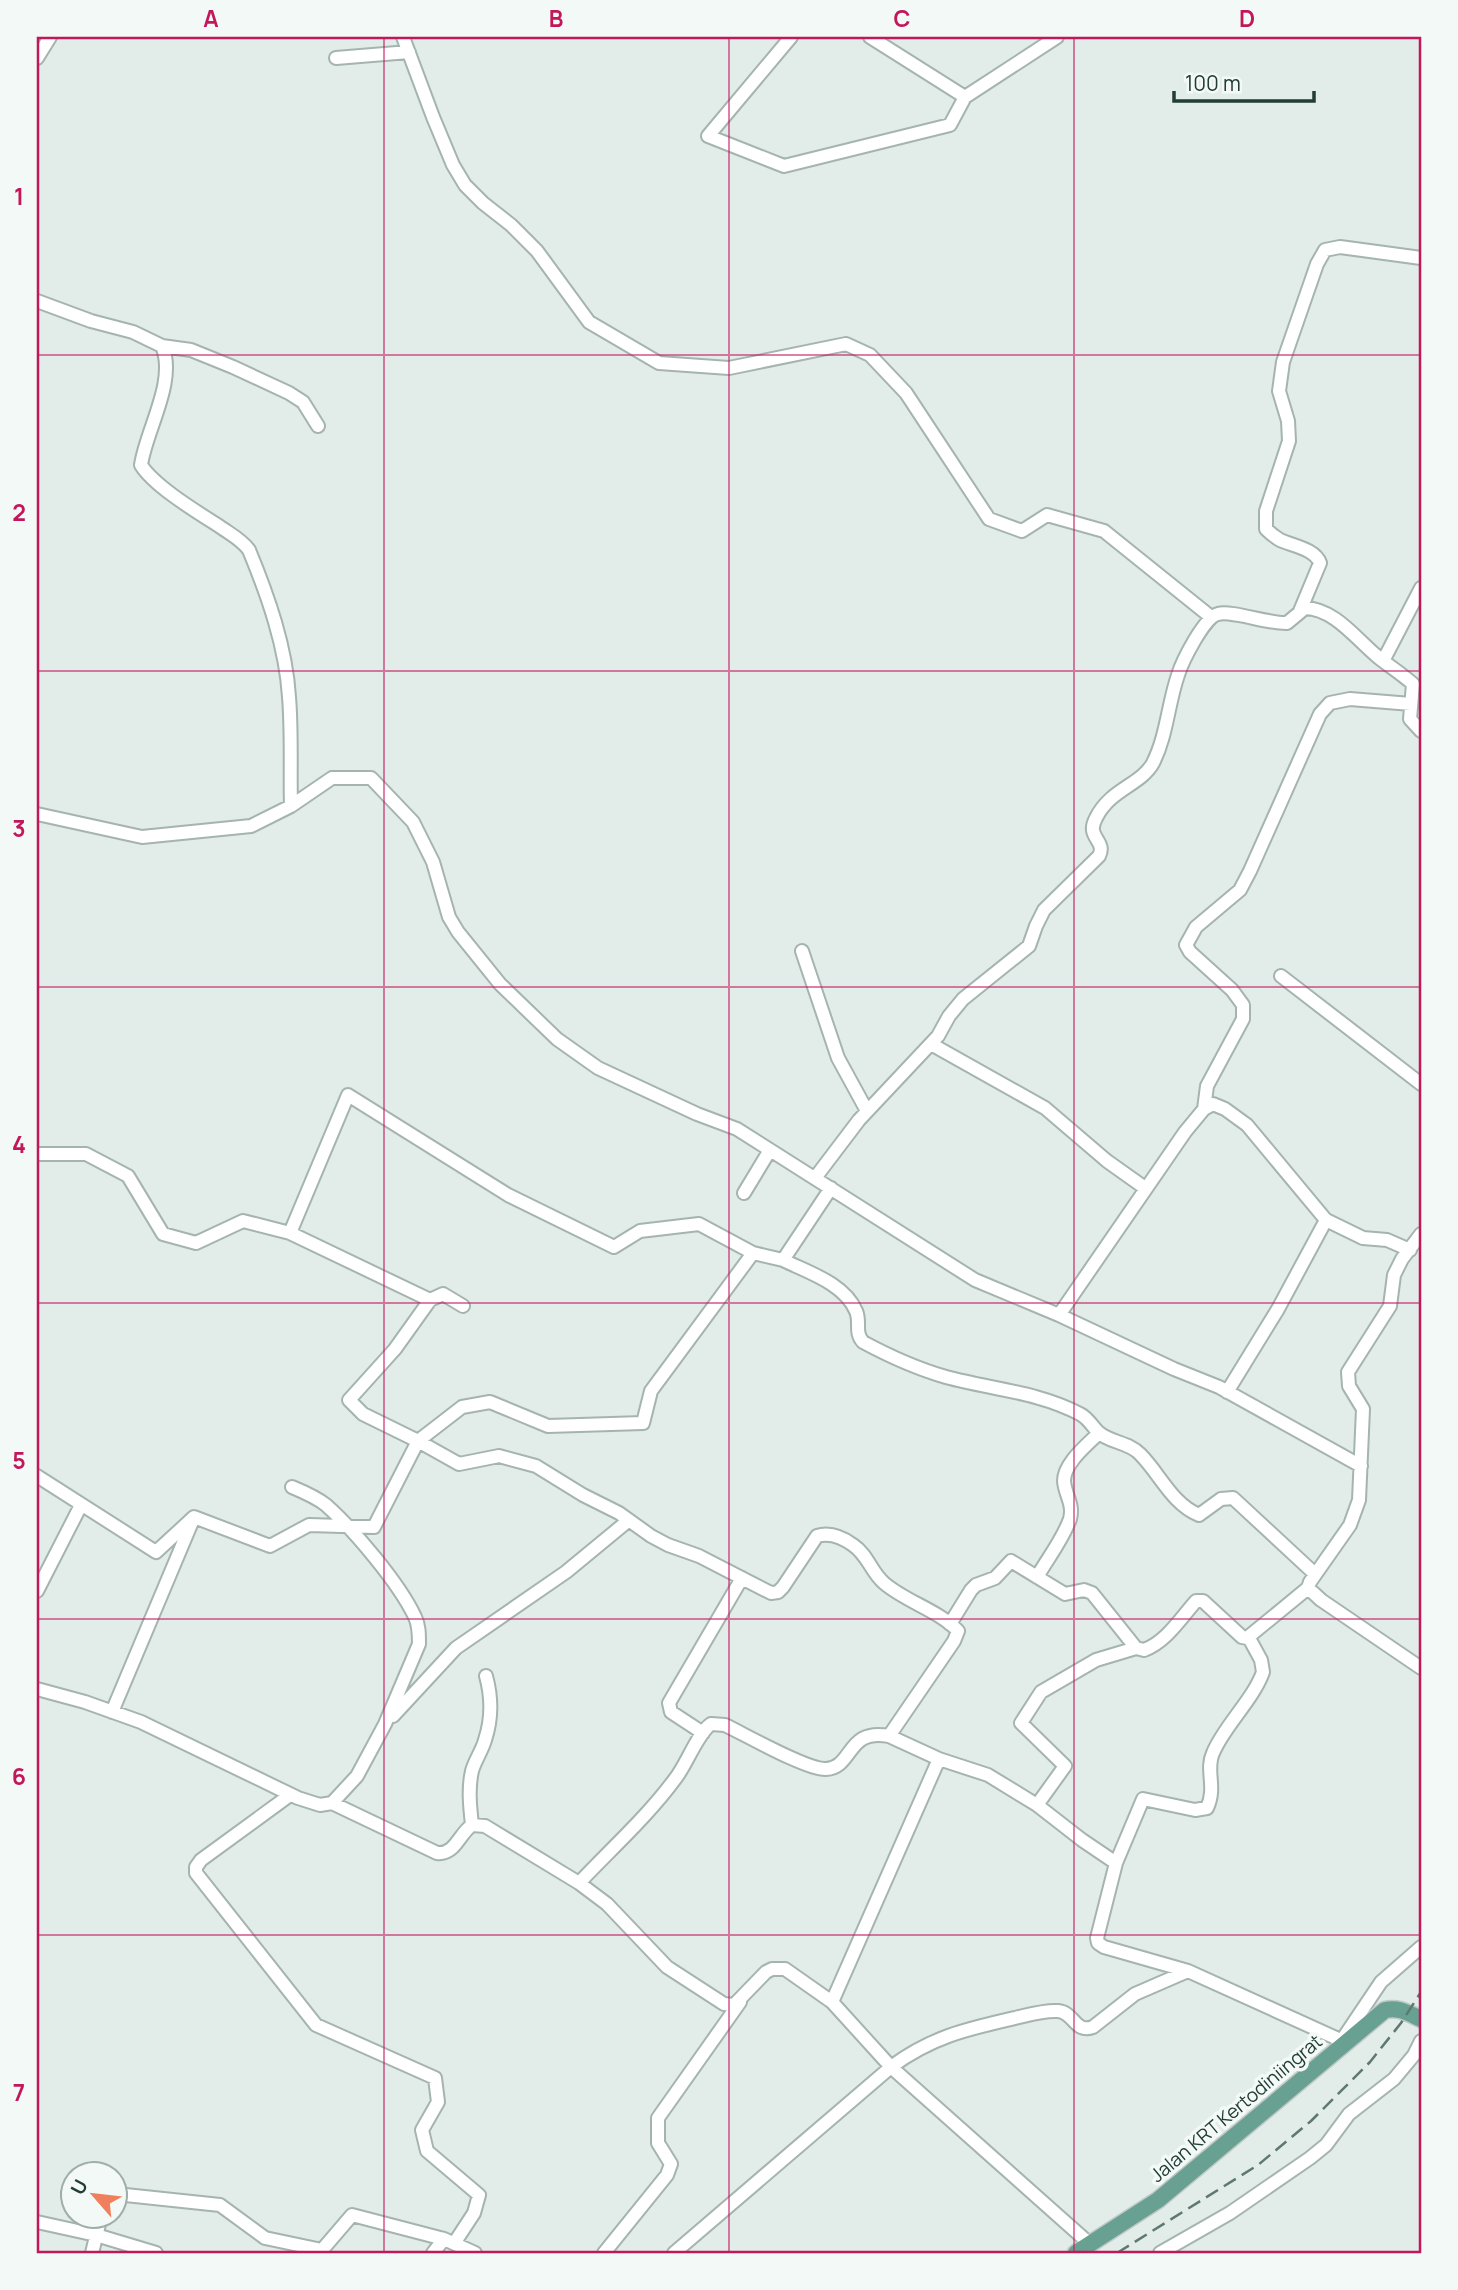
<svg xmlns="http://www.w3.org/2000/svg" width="1458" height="2290" font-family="Manrope,sans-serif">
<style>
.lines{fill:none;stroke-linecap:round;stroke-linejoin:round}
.minor-casing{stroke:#a5b4af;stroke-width:16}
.major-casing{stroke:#c1c9c7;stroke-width:19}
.minor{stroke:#fff;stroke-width:12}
.major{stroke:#68a192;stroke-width:16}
.rail{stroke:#5d7971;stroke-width:2.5;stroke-dasharray:14 7;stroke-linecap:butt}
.grid{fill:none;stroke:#c2185b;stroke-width:2;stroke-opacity:0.55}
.labels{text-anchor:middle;stroke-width:7;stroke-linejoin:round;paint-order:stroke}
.street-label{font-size:19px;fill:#223d36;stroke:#f3f9f6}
.neatline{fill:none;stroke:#c2185b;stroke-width:2.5}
.grid-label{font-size:23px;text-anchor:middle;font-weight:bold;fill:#c2185b}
</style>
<rect width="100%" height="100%" fill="#e2ece8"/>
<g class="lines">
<defs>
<path id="minor" d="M 403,37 L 433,117 L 453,165 L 465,185 L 483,203 L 511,225 L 537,251 L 589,322 L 659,363 L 729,368 L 846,344 L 870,355 L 906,393 L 989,519 L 1022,531 L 1047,515 L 1104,531 L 1211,617
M 791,37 L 708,136 L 784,166 L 950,125 L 965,97 L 1057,37
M 870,37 L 965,97
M 37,58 L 50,37
M 336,58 L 409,52
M 37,301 L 91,321 L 133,332 L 162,346 L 191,350 L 233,367 L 289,393 L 303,402 L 318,426
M 162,346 C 177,381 146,430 141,465 C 154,486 197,512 219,526 C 230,534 241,539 249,550 C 268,596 286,647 289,697 C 292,733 290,770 291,806
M 1300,611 L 1320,563 C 1315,549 1293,546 1280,540 C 1275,537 1270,533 1266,529 L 1266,511 L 1289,441 L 1288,421 L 1279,391 L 1283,362 L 1317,264 L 1325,250 L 1340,247 L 1421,258
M 1383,661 L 1421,588
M 37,814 L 142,837 L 251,826 L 291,806 L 332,778 L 371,778 L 413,822 L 433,862 L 449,917 L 458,932 L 500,984 L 557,1039 L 598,1068 L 697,1114 L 737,1129 L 975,1280 L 1059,1315 L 1174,1369 L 1219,1387 L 1361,1466
M 802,951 L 838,1058 L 867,1111
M 1281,976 L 1421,1084
M 931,1044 L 1045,1108 L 1107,1161 L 1145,1188
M 1204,1109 L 1207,1086 L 1243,1019 L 1243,1005 L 1232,990 L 1190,952 L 1186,945 L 1196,927 L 1240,890 L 1250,871 L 1320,714 L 1330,703 L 1350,699 L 1411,704
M 37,1154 L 86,1154 L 128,1176 L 163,1234 L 196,1243 L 243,1221 L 290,1233
M 815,1178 L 859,1120 L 938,1036 L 949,1016 L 963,999 L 1029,946 L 1036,926 L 1044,910 L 1099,856 C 1107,840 1085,838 1096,818 C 1110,789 1141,785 1153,763 C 1167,735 1168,704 1178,675 C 1182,662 1204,617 1218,614 C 1231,610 1269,624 1287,623 L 1305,608 C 1335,609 1356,639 1378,657 C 1389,666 1402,674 1413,684 L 1410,719 L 1421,731
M 831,1188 L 783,1260 C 807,1272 844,1283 856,1311 C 861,1322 854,1332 863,1342 C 889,1356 918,1369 946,1377 C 990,1389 1039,1392 1080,1414 C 1088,1418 1092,1426 1098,1432 C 1110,1443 1129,1442 1140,1454 C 1160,1474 1172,1504 1199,1515 L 1221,1499 L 1233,1498 L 1315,1574
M 744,1193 L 770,1150
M 1421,1234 L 1402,1259 L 1394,1275 L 1390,1306 L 1348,1372 L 1349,1386 L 1363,1409 L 1359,1500 L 1350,1525 L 1310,1582 L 1308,1588 L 1321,1600 L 1421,1668
M 430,1300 L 290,1233 L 348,1095 L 508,1195 L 614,1247 L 640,1231 L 699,1224 L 753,1253
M 463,1306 L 443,1294 L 430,1300 L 395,1349 L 349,1400 L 363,1414 L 418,1441 L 462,1407 L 490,1402 L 548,1426 L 643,1423 L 651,1391 L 753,1253 L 783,1260
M 1059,1315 L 1185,1132 L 1204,1109 L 1213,1104 L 1225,1109 L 1247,1125 L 1326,1220 L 1363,1238 L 1387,1240 L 1410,1250
M 1227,1392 L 1278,1309 L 1326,1220
M 37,1476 L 156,1552 L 194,1517 L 270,1546 L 309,1525 L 374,1527 L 418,1441 L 459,1464 L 499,1456 L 536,1466 L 583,1495 L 619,1513 L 651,1536 L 668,1545 L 699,1556 L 771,1593 L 778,1592 L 783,1587 L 817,1536 C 830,1532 842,1537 853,1545 C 868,1555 871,1572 884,1583 C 906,1602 938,1610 958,1631 L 954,1641 L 889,1736
M 292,1487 C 304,1492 316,1497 326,1505 C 354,1530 399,1583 415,1617 C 419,1625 419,1634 419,1644 L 385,1724 L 357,1776 L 332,1803
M 1037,1577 C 1048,1558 1063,1539 1070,1519 C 1074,1504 1065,1495 1064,1481 C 1064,1463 1087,1445 1099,1433
M 37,1591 L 81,1505
M 950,1624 L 971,1590 L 976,1585 L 995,1578 L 1011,1561 L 1065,1594 L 1084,1590 L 1092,1593 L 1136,1648
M 1249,1638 L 1261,1660 L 1263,1672 C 1253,1700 1224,1726 1213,1753 C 1205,1770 1217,1787 1207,1808 L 1195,1810 L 1143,1799 L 1116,1863 L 1097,1938 L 1098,1943 L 1104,1947 L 1188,1971 L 1347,2043
M 37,1689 L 85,1702 L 141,1722 L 298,1798 L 320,1805 L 332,1803 L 437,1853 C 455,1855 459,1834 472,1825 L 485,1826 L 579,1883 L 607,1904 L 667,1967 L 724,2004 L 734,2005 L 766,1972 L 772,1969 L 785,1969 L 832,2002 L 891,2067 L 1091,2245
M 112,1712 L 192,1522
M 393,1716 L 456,1648 L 566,1572 L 629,1520
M 703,1733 L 671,1712 L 669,1703 L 742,1578
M 290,1795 L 201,1860 L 196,1867 L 196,1873 L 316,2025 L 435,2078 L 438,2102 L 422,2130 L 427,2151 L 479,2195 L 474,2213 L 455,2242
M 1037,1805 L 1065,1766 L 1021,1723 L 1041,1692 L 1096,1660 L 1136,1648 L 1144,1650 C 1166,1642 1181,1618 1196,1601 L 1203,1601 L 1242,1637 L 1247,1638 L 1308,1588
M 472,1825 C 470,1807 468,1788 472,1771 C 475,1760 482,1751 485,1740 C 492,1719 492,1698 486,1676
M 579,1883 C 611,1849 647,1817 675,1779 C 687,1764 697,1734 711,1724 L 725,1725 C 746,1735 807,1770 826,1769 C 854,1767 846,1728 889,1736 L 939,1759 L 988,1775 L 1037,1805 L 1082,1840 L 1116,1863
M 832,2002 L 939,1759
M 1342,2040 L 1381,1982 L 1421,1947
M 116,2194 L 220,2205 L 265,2238 L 322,2250 L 352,2215 L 444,2239
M 37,2222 L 96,2235 L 156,2253
M 92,2253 L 101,2216
M 433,2253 L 444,2239 L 475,2253
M 604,2253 L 667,2175 L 671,2164 L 658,2143 L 658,2118 L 740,2002
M 674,2253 L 891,2067 C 931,2037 967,2029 1015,2018 C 1028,2015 1044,2010 1058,2011 C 1074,2012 1075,2034 1093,2027 L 1135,1994 L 1188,1971
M 1160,2253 L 1230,2213 L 1310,2158 L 1326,2145 L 1349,2114 L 1394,2079 L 1414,2055 L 1421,2041"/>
<path id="major" d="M 1076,2253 L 1158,2200 L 1385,2010 C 1399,2007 1408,2013 1421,2019"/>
</defs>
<use href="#minor" class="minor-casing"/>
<use href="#major" class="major-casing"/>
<use href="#minor" class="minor"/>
<use href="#major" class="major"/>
<path class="rail" d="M 1117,2253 L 1258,2165 L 1311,2121 L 1370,2062 L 1401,2023 L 1421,1992"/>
</g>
<path class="grid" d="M 384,37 L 384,2253M 729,37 L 729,2253M 1074,37 L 1074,2253M 37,355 L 1421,355M 37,671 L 1421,671M 37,987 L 1421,987M 37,1303 L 1421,1303M 37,1619 L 1421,1619M 37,1935 L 1421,1935"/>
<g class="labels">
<g class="street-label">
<text transform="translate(1236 2108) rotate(-40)" y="7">Jalan KRT Kertodiniingrat</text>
</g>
</g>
<rect width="1458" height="2290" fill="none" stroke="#f3f9f6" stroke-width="77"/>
<g transform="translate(94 2195) rotate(298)"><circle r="33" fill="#f3f9f6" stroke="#9faea9" stroke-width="2"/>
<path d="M0-5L12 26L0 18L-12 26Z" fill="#f0805d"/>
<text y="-10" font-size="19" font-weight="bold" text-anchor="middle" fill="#223d36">U</text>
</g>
<path d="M1174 91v10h140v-10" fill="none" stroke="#223d36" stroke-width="3.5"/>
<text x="1185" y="91" font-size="21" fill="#223d36" stroke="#f3f9f6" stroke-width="5" paint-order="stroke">100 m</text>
<rect x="38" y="38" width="1382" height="2214" class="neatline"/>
<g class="grid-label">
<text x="211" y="27">A</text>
<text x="556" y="27">B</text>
<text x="902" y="27">C</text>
<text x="1247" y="27">D</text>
<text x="19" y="205">1</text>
<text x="19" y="521">2</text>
<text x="19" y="837">3</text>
<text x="19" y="1153">4</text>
<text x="19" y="1469">5</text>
<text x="19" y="1785">6</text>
<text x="19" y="2101">7</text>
</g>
</svg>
